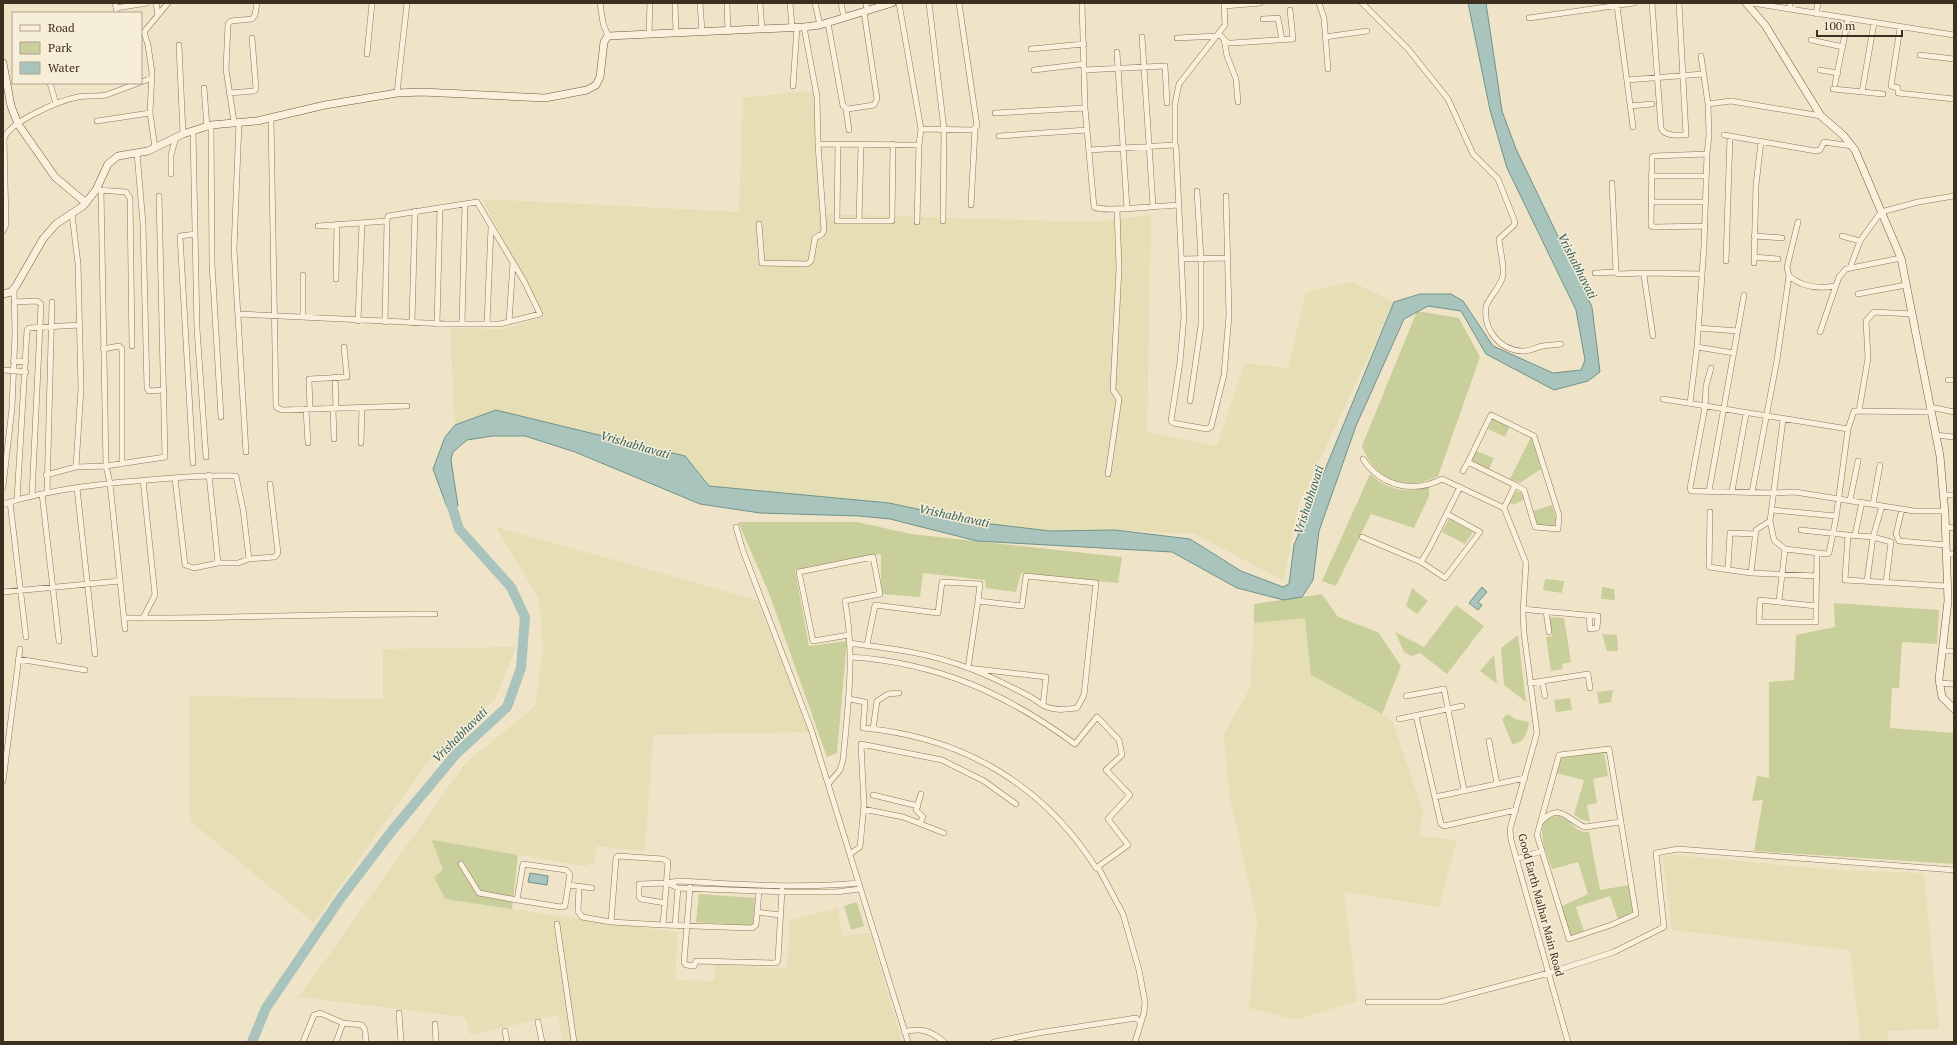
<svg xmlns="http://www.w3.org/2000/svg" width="1957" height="1045" font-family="'PT Serif',serif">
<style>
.farmland{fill:#e6deb5}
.green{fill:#c9cf9b}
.water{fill:#a9c4bc;stroke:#6f938a}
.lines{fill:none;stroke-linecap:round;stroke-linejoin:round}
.river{stroke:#a9c4bc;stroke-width:10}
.street-casing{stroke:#8d765c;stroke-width:6}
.secondary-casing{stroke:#6f573f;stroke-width:8}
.street{stroke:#faf1dc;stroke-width:5}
.secondary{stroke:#faf1dc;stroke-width:7}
.labels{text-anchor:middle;stroke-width:3;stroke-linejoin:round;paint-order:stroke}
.street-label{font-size:11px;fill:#3d2e20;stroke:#f7eed8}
.water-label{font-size:12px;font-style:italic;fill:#2f5d5a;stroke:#f7eed8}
</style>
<rect width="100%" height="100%" fill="#f0e4c8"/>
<path class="farmland" d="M 817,90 L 820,214 L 1095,222 L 1151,215 L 1147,432 L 1217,446 L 1245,363 L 1288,368 L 1306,292 L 1352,282 L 1394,302 L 1298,506 L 1284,581 L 1195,534 L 1115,530 L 1050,531 L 983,523 L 889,503 L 709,486 L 685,456 L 496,410 L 455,425 L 450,328 L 502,329 L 545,317 L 482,199 L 739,212 L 743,98 Z
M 496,527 L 757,600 L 810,732 L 653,735 L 645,851 L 596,846 L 595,862 L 584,866 L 432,840 L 443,870 L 434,877 L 445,899 L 607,923 L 678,932 L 675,980 L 714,981 L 715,964 L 787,969 L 790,920 L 838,908 L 842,936 L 870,933 L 902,1042 L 563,1042 L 558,1015 L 471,1035 L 465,1017 L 299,997 L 464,765 L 535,706 L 543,649 L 539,599 Z
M 1305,617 L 1311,675 L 1392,720 L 1423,811 L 1419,836 L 1457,840 L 1439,907 L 1344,892 L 1357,1001 L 1296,1020 L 1249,1008 L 1257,921 L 1229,793 L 1224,734 L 1250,688 L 1254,623 Z
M 516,647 L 495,699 L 426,764 L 314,923 L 190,821 L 190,696 L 383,699 L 383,649 Z
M 1674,855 L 1836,870 L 1924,873 L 1939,1029 L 1887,1031 L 1888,1042 L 1842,1042 L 1860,1038 L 1850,950 L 1672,930 L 1663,857 Z"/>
<path class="green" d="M 1417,311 L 1459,318 L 1480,357 L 1438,476 C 1407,493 1373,479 1362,446 Z
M 1493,419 L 1510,426 L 1505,437 L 1488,429 Z
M 1531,437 L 1541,469 L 1520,483 L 1510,479 Z
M 1476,451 L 1494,458 L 1489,469 L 1471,461 Z
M 1370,474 C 1387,490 1407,494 1429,487 L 1429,496 L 1414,528 L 1371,514 L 1336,586 L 1322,581 Z
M 1516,491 L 1521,492 L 1524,500 L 1512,505 L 1510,503 Z
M 1552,505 L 1556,518 L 1554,527 L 1537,525 L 1533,511 Z
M 1449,519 L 1473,532 L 1465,544 L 1442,532 Z
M 738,522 L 857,522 L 911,534 L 1122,557 L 1118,583 L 1021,573 L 1016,592 L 986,588 L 985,580 L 923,573 L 920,597 L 881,594 L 881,554 L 795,570 L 809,646 L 847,641 L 837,753 L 827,757 L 769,593 Z
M 1545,579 L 1564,581 L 1562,593 L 1543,590 Z
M 1602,587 L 1614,589 L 1615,600 L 1601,599 Z
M 1412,588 L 1428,601 L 1417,614 L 1406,606 Z
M 1322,594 L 1338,617 L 1378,632 L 1401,666 L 1382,714 L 1311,675 L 1305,618 L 1254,623 L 1254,604 Z
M 1834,603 L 1939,610 L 1937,644 L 1902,642 L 1899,688 L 1892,688 L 1890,728 L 1954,733 L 1954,864 L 1754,851 L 1763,800 L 1752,801 L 1757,776 L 1769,778 L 1769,682 L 1794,680 L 1796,635 L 1835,627 Z
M 1456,605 L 1484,626 L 1447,674 L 1420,653 L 1412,656 L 1404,652 L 1395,632 L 1424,647 Z
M 1549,617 L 1564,618 L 1571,662 L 1562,664 L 1563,669 L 1551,671 L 1546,637 L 1552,636 Z
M 1602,634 L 1617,635 L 1618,651 L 1607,651 Z
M 1518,635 L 1526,702 L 1504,685 L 1501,648 Z
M 1494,655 L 1497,684 L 1480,671 Z
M 1613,690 L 1611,702 L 1599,704 L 1597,692 Z
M 1570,698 L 1572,710 L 1556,712 L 1554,700 Z
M 1508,714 L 1515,719 L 1529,722 C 1527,733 1525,743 1512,744 L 1502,719 Z
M 1604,752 L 1608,776 L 1593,779 L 1597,803 L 1587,805 L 1590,821 L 1582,820 L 1574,815 L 1584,780 L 1556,773 L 1560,758 Z
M 1559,816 C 1572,819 1574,833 1589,832 L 1600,890 L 1629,885 L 1634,912 L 1618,919 L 1610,896 L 1576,907 L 1584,931 L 1570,936 L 1560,907 L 1588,894 L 1578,862 L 1552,869 C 1547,853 1529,817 1559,816 Z
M 432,840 L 518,855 L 512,909 L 445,899 L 434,877 L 443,870 Z
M 699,894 L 755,898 L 753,926 L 696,922 Z
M 857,902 L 864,926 L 851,930 L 844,906 Z"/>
<path class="water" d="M 1468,3 L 1486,3 L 1502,111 L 1516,149 L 1592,307 L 1600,372 L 1588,381 L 1554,390 L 1486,354 L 1461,311 L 1428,306 L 1404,319 L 1356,426 L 1319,531 L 1313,580 L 1302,597 L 1284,600 L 1237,588 L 1172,552 L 977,541 L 890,519 L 859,516 L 760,513 L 700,504 L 575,452 L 525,436 L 492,436 L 467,440 L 453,452 L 451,460 L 458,506 L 447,507 L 433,469 L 445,437 L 455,425 L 496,410 L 685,456 L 709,486 L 889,503 L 983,523 L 1050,531 L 1115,530 L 1190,539 L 1241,571 L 1283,587 L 1289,584 L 1294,545 L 1394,302 L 1420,294 L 1451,294 L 1463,301 L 1493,346 L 1553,373 L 1581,370 L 1585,360 L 1576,310 L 1507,168 L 1490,110 Z
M 1482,587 L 1487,592 L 1478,602 L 1482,605 L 1478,610 L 1469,603 Z
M 530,873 L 548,876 L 547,885 L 528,882 Z"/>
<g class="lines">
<path class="river" d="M 252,1042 L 266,1008 L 340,899 L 391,832 L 456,754 L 507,707 L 521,668 L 525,617 L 511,587 L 459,529 L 448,494"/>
<defs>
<path id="street" d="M 115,3 L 117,13
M 156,3 L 158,15
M 600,3 L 603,23 L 608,36
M 675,3 L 676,33
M 700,3 L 702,32
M 727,3 L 728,32
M 760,3 L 762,29
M 790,3 L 792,27
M 815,3 L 820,25
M 841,3 L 844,18
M 866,3 L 867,10
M 929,3 L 944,129 L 943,221
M 1082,3 L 1085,108 L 1094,207 C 1105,213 1164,205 1179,205
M 1319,3 L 1324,18 L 1328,69
M 1362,3 L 1408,49 L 1448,99 L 1473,154 L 1498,179 L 1515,222 L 1514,225 L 1499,239 C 1500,251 1504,263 1503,275 C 1501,288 1487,299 1486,307 C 1483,330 1500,350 1522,351 C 1530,352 1536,347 1543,346 C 1549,345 1555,345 1561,344
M 1652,3 L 1661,128 C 1665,137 1678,135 1686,135 L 1679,3
M 1752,3 L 1954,35
M 1224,6 L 1260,3
M 1617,6 L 1633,127
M 116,8 L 147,3
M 1790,9 L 1790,3
M 1816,14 L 1818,3
M 1529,18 L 1634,3
M 1263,19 L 1278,18 L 1282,40
M 828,23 L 843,106 L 848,109 L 874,105 L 877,99 L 864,12
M 1900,28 L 1891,86 L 1898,88 L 1898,93 L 1954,99
M 649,34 L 650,3
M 1219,34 L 1228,43 L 1232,43 L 1293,39 L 1290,10
M 1142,37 L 1153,206
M 1325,37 L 1367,31
M 1177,38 L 1218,36
M 1224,39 L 1227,56 L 1236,79 L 1238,102
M 1811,40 L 1843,47
M 179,45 L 183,134
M 1031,49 L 1084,44
M 1117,52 L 1127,208
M 367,54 L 372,3
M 1920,55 L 1954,59
M 1701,56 L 1708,104
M 1034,70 L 1084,64
M 1084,70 L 1165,66 L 1167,103
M 1820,70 L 1838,73
M 1627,80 L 1703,74
M 141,82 L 152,78
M 50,83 L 56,104
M 1835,84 L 1848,19
M 793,86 L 797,26
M 204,88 L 207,127
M 1833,89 L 1883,94
M 1862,92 L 1874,23
M 229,93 L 254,91 L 256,89 L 252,38
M 397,93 L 407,3
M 1630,106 L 1652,104
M 846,109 L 849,130
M 995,113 L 1085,108
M 271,119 L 276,407 L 282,410 L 407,406
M 97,121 L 150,113
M 234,122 L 226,69 L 228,24 L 231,21 L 252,19 L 255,15 L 257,3
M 239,122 L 234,249 L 246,452
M 211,125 L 212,264 L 221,417
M 921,129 L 973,130 L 977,126 L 959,3
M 193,131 L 197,329 L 206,457
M 1724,135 L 1816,151 L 1820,150 L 1824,142 L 1852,146
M 999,136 L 1087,130
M 818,144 L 919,145 L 921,129 L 899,3
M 838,144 L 837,221 L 892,221 L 893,144
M 1175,145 L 1175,104 L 1179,84 L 1225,25 L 1224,3
M 155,148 L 150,113 L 152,72 L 148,45 L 144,32 L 168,3
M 1089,150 L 1173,145 L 1176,146 L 1184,316 L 1180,362 L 1171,421 L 1173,423 L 1207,429 L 1211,427 L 1224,375 L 1229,315 L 1226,196
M 137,153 L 143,224 L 147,388 L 149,391 L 164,390
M 171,174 L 171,155 L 176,137
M 1651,176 L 1706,176
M 1612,183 L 1616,272 L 1618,274 L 1646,273
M 98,190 L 126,192 L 130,198 L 132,346
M 101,190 L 106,466 L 110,483 L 125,629
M 1651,202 L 1706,202
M 971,205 L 975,129
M 72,214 L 78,264 L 81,388 L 76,467
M 859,221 L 861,145
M 917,222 L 919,143
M 759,224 L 762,263 L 807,264 L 811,261 L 815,238 L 822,234 L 824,230 L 818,144 L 817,97 L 804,27
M 1705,226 L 1655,227 L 1651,226 L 1652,157 L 1654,156 L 1707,154
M 3,231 L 6,225 L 4,139 C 8,122 61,100 78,97 C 87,95 97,97 106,95 C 117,91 128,87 138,83
M 1754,236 L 1782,238
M 1842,236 L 1860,241 L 1850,268
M 1860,241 L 1881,212 L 1918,202 L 1954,196
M 1754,257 L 1778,259
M 1182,259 L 1227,258
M 1726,261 L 1730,136
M 1754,263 L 1756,185 L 1761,142
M 1595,273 L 1616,272
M 303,275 L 303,317
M 1789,276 C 1802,287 1819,289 1835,286
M 336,279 L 337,224
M 1858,294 L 1906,285
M 14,302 L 37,301 L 41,304 L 32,496
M 239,314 L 447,324 L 500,324 L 540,314 L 524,281 L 477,202 L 388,216 L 387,221 L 318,226
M 358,321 L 362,223
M 385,322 L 387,221
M 509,322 L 513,263
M 412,323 L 415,211
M 437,324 L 440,208
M 462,324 L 465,204
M 487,324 L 491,227
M 1698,328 L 1738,331
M 1820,332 L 1839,277 L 1846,269 L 1901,258
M 1653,336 L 1644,276 L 1646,273 L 1702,274
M 1697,347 L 1734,353
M 103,349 L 119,346 L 122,349 L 122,464
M 13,361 L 26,362
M 1711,368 L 1706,386 L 1705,407 L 1690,488 L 1691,491 L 1773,493 L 1795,492 L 1914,511 L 1945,511
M 3,370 L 26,372
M 335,377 L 336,408
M 1948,380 L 1954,380
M 1663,399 L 1848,429
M 1190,401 L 1201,325 L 1201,259 L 1197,191
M 1690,403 L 1697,347 L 1704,246 L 1707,154 L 1709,135 L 1708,104 L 1731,101 L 1821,116
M 1930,407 L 1954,412
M 333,408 L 334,439
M 306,409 L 308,443
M 310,409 L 309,379 L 347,377 L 344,347
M 1859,411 L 1868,358 L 1866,321 L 1874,312 L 1912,314
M 1783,420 L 1770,521 L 1774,540 L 1785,549
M 1935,435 L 1954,437
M 361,443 L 362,407
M 1363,459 C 1381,486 1413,494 1442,479 L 1504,508 L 1526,563 L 1523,613 L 1524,633 L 1537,733 L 1510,829 L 1511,840 L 1568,1042
M 193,463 L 180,236 L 195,234
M 1463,471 L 1468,462
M 1108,474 L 1119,399 L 1113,390 L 1119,268 L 1117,209
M 46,475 L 76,467 L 106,466 L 165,457 L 159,196
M 209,475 L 218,563
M 175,478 L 185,565 L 194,568 L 218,563 L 238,563 L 249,559 L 275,557 L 278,553 L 270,484
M 143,480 L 155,595 L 143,618
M 3,487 L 12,408 L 15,334 L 14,289
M 77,488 L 95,654
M 1709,491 L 1744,295
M 1732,491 L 1746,414
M 1752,492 L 1777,360 L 1789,276 L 1787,267 L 1798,222
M 47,493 L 52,302
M 42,494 L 59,641
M 1943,495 L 1954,495
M 17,500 L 27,330 L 29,328 L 79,325
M 1850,500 L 1858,461
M 10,502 L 26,637
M 3,504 C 54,488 107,483 160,479 C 185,477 210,475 236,476 L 243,509 L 249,559
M 1873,504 L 1880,465
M 1882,506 L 1873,537 L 1891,542 L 1886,582
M 1504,508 L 1515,485 L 1524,490 L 1535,527 L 1558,529 L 1559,515 L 1534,436 L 1491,415 L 1468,462 L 1515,485
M 1902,509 L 1896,534 L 1899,541 L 1946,545
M 1772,510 L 1836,516
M 1710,512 L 1709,567 L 1751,573 L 1817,576
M 736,527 L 743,551 L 811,729 L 908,1042
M 1946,527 L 1954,528
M 1801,530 L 1848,535 L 1845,580 L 1947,586
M 1848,535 L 1873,537 L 1867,581
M 1855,535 L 1862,502
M 1362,537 L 1421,562 L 1430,547 L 1460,487
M 1947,554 L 1954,554
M 1421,562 L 1445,578 L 1480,532 L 1447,514
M 1728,568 L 1730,533 L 1755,534
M 1751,573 L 1756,530 L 1770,521
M 3,592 L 120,581
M 978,601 L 968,668 L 1046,677 L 1043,705
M 1779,601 L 1785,549 L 1827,554 L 1829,553 L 1836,518 L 1848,429 L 1854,411 L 1931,412
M 1816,606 L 1816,622 L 1759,622 L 1760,600 L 1816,606 L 1817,553
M 1523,609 C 1548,612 1573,614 1598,616 L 1597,628 L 1590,629 L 1589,615
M 1546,611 L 1549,632
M 124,618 C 227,619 331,613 435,614
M 849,643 C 889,648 930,653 968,668 C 989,675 1009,686 1029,696 C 1035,699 1041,705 1047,707 C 1057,711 1068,709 1077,708 L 1084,695 L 1096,583 L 1026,576 L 1022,606 L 978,601 L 980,584 L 942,582 L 938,613 L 875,605 L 867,645
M 1942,651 L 1954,651
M 18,659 L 85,670
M 1542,681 L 1545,696
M 1530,683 L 1588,674 L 1590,688
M 1939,683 L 1954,684
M 1406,696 L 1444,689 L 1464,790
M 849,699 L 865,702 L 863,728 C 962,737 1043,784 1096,868 L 1128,845 L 1108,819 L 1130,795 L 1106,770 L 1122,755 L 1119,740 L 1097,717 L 1075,744 C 1005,693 938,663 851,657
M 1416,716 L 1441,824 L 1444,826 L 1516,810
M 1399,719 L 1462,706
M 873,729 L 877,701 L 888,694 L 899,693
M 1489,741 L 1497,784
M 1609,749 L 1636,914 L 1611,925 L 1569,939 L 1537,835 L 1559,755 Z
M 3,781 L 20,649
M 829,783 L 840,770 L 843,760 C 848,707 855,654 845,601 L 880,594 L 873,557 L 799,572 L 813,641 L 849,635
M 873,795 L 918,806
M 1435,797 L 1525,778
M 863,809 L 903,817 L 944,833
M 1541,822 C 1560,800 1569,822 1585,827 L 1620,822
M 920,823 L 923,817 L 916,810 L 921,794
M 850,854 L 860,847 L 864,805 L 861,744 L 942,760 L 984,781 L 1016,804
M 1516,859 L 1542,851
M 461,864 L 479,893 L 517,900
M 523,864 L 566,870 L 570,874 L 565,906 L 561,907 L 517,900 Z
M 1098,867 L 1123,914 L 1139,970 L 1145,1002 L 1144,1013 L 1135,1042
M 859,883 C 798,889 738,884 678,881 L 667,883 L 678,888 L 787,892 L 836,892 L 860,889
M 569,885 L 592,888
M 579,886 L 578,911 L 582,917 L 611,922 L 663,925 L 668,862 L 663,859 L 618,856 L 616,858 L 611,922
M 690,887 L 684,962 L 686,965 L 694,966 L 696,961 L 776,963 L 778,960 L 782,890
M 665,903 L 641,899 L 639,897 L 639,884 L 667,883
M 757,912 L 780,915
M 557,924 L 574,1042
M 663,925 L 752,928 L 756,925 L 759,891
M 675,926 L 678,888
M 1368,1002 L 1440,1002 L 1549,973 L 1614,952 L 1664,927 L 1656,853 L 1678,849 L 1954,870
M 399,1013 L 401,1042
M 538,1022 L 542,1042
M 435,1024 L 436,1042
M 505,1031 L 507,1042
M 904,1032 C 921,1027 931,1031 944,1042
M 303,1042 L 314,1015 L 320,1013 L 343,1023 L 362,1025 L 365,1030 L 366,1042
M 336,1042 L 343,1023
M 994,1042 L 1038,1033 L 1136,1018 L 1140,1022"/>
<path id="secondary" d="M 1746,3 L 1765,25 L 1821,116 L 1843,135 L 1855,150 L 1901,258 L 1940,456 L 1945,514 L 1948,601 L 1939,679 L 1942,697 L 1954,709
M 3,63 L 11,106 L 18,124 L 55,177 L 86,203
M 3,294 L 11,292 L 16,286 L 43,239 L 56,224 L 83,206 L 96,190 L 108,164 L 118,156 L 148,151 L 183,134 L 211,125 L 257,121 L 325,105 L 397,93 L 422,92 L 545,98 L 587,90 L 596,85 L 600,77 L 604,42 L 608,36 L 804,27 L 820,25 L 892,3"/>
</defs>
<use href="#street" class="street-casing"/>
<use href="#secondary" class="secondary-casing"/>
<use href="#street" class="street"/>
<use href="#secondary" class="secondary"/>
</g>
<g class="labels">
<g class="street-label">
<text transform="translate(1541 905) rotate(75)" y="4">Good Earth Malhar Main Road</text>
</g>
<g class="water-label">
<text transform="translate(1577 266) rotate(63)" y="4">Vrishabhavati</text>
<text transform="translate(635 445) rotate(16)" y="4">Vrishabhavati</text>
<text transform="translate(1309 500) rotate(-72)" y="4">Vrishabhavati</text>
<text transform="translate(954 516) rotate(12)" y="4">Vrishabhavati</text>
<text transform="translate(460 735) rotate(-45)" y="4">Vrishabhavati</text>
</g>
</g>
<rect width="1957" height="1045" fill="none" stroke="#3d2e20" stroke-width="8"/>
<rect x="12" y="12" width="130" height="72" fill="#f7eed8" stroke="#ada18e"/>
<rect x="20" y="25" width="20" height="6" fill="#faf1dc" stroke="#ada18e"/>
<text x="48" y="32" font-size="12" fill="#3d2e20">Road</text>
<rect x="20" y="42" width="20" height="12" fill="#c9cf9b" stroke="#ada18e"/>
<text x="48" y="52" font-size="12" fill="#3d2e20">Park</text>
<rect x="20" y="62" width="20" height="12" fill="#a9c4bc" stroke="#ada18e"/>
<text x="48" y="72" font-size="12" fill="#3d2e20">Water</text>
<path d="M1817 30v6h85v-6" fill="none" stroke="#3d2e20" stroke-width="2"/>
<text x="1823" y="30" font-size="12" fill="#3d2e20" stroke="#f7eed8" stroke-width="3" paint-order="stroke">100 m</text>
</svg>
